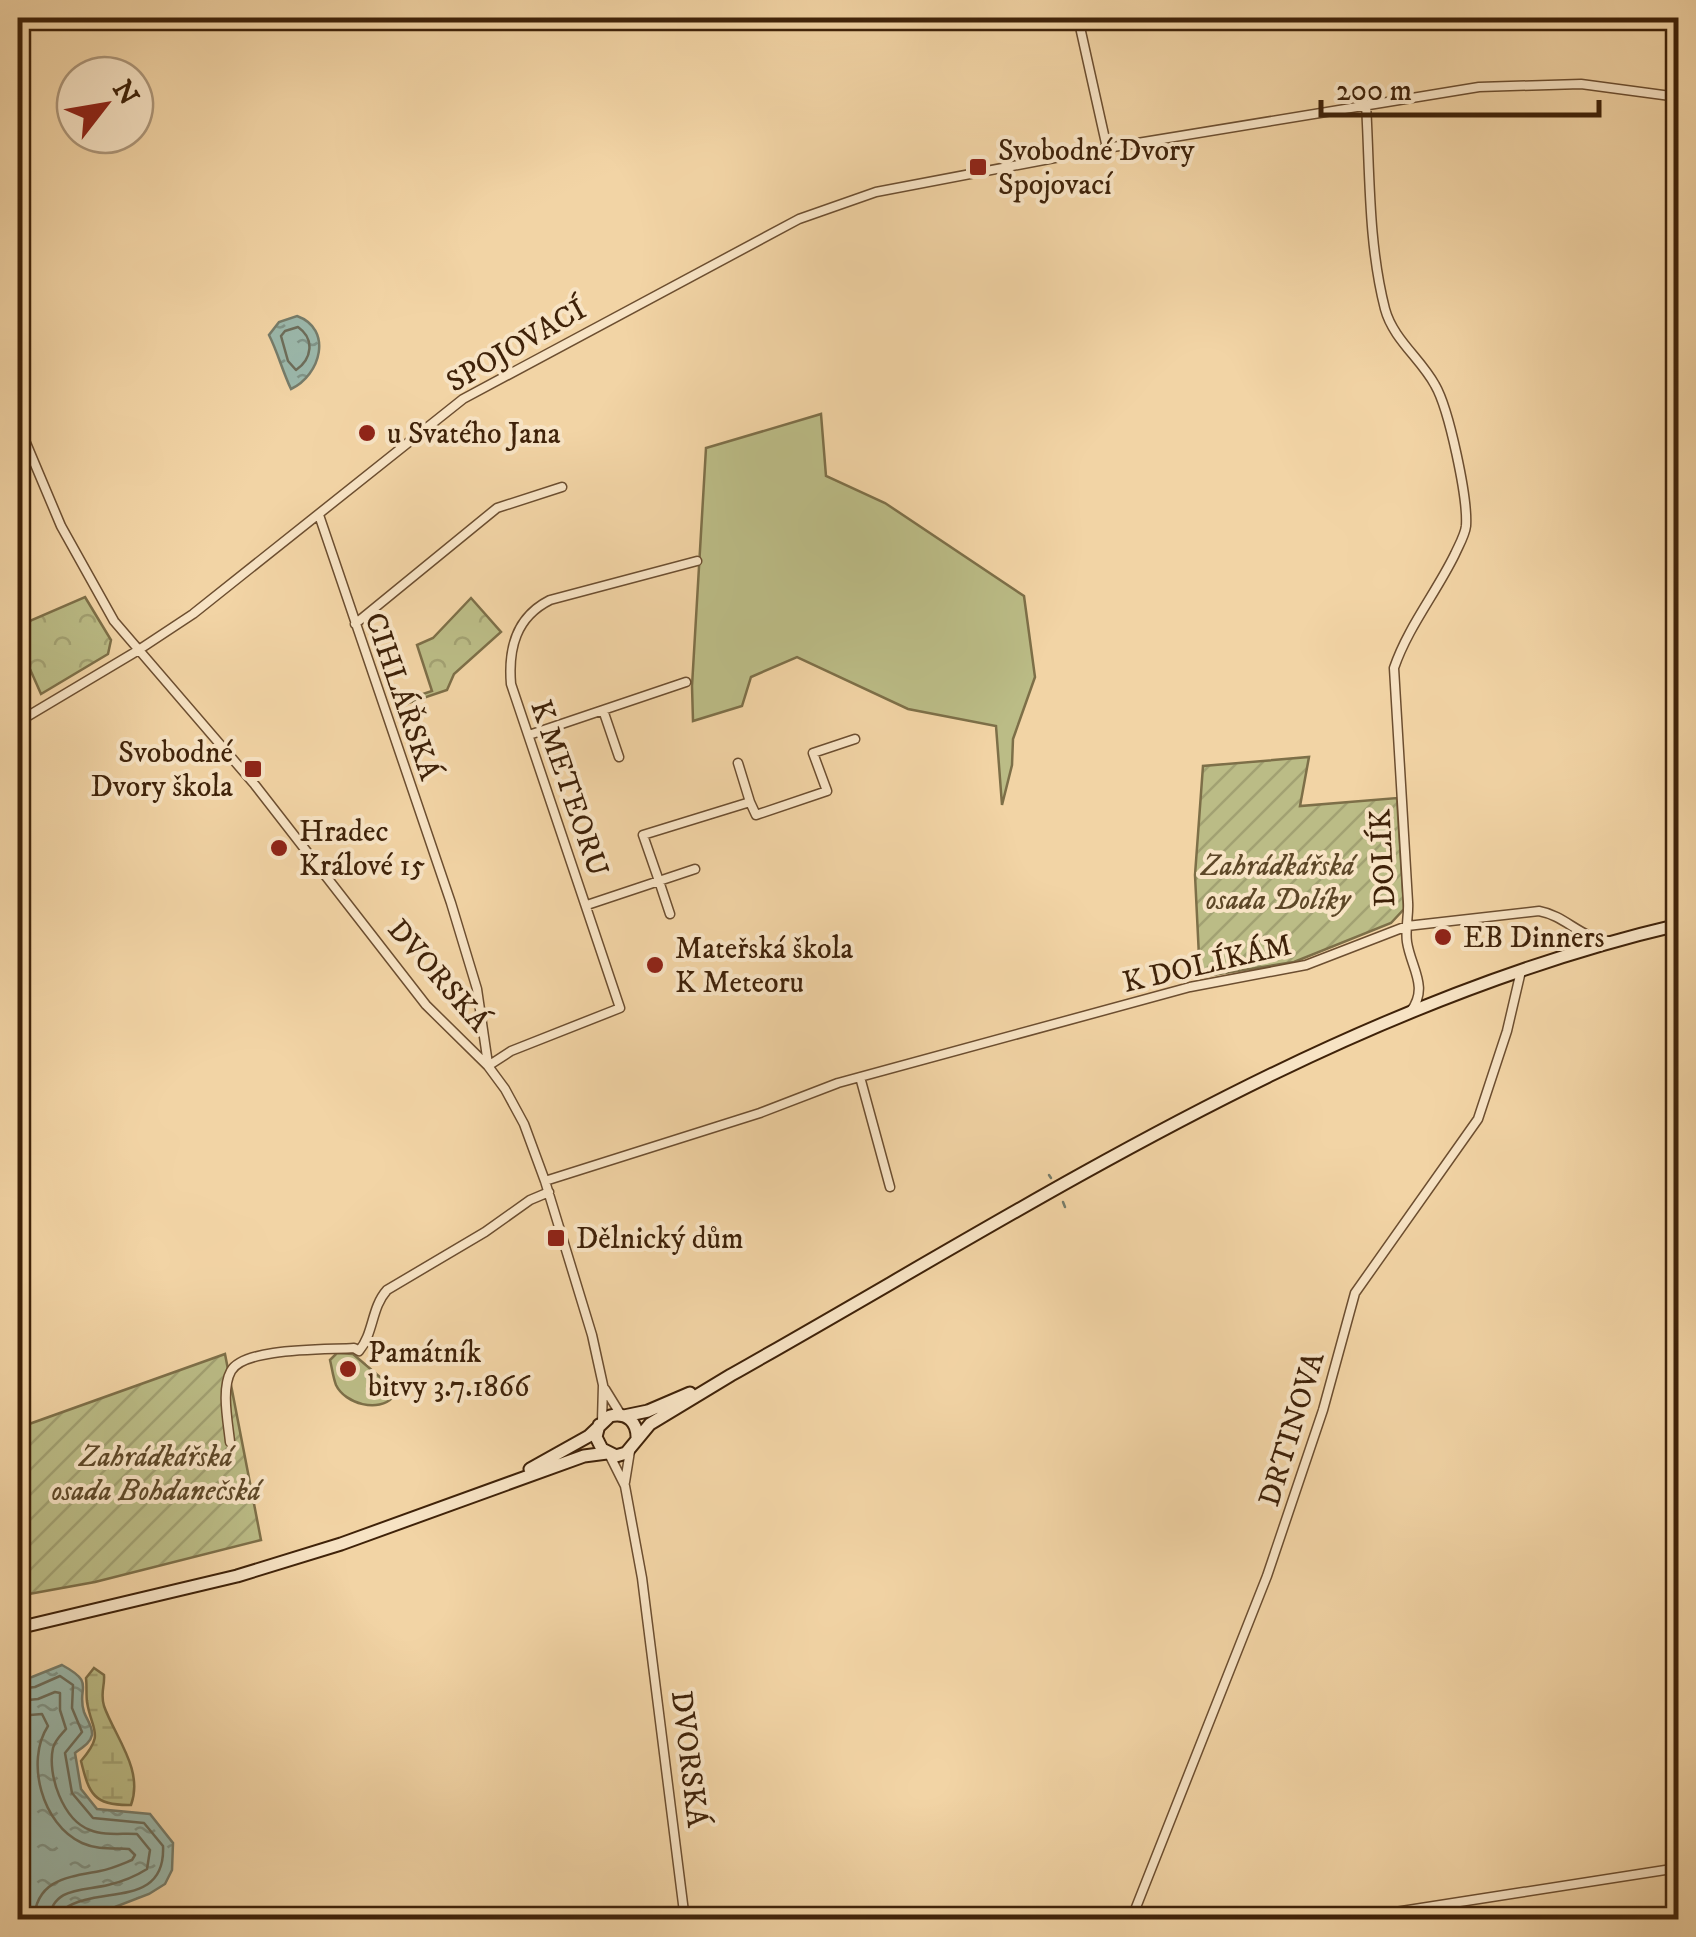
<svg xmlns="http://www.w3.org/2000/svg" width="1696" height="1937" font-family="'IM FELL DW Pica',serif">
<style>
.grass{fill:#bbbc86;stroke:#7d6f48;stroke-width:2.5}
.forest{fill:url(#forest-crowns);stroke:#7d6f48;stroke-width:2.5}
.wetland{fill:url(#wetland-marsh);stroke:#7d6f48;stroke-width:2.5}
.garden{fill:url(#garden-furrows);stroke:#7d6f48;stroke-width:2.5}
.water{fill:url(#water-ripples);stroke:#767c6a;stroke-width:2.5}
.lines{fill:none;stroke-linecap:round;stroke-linejoin:round}
.shore{stroke:#6d6d5a;stroke-width:2.5}
.stream{stroke:#767c6a;stroke-width:2.5}
.street-casing{stroke:#6c4e30;stroke-width:11}
.secondary-casing{stroke:#3f2209;stroke-width:15}
.street{stroke:#f7e3c4;stroke-width:8}
.secondary{stroke:#f7e3c4;stroke-width:11}
.poi-dot{fill:#8f2418;stroke:#f7e3c4;stroke-width:4}
.labels{text-anchor:middle;stroke-width:8;stroke-linejoin:round;paint-order:stroke}
.poi-label{font-size:30px;fill:#3f2209;stroke:#f7e3c4;text-anchor:start}
.street-label{font-size:30px;fill:#3f2209;stroke:#f7e3c4}
.park-label{font-size:30px;font-style:italic;fill:#5e4828;stroke:#f7e3c4}
</style>
<defs>
<pattern id="forest-crowns" width="20" height="18" patternUnits="userSpaceOnUse" patternTransform="scale(2.5)"><rect width="20" height="18" fill="#bbbc86"/><path d="M2 6a3 3 0 1 1 6 0M12 15a3 3 0 1 1 6 0" fill="none" stroke="#a2a172"/></pattern>
<pattern id="wetland-marsh" width="20" height="14" patternUnits="userSpaceOnUse" patternTransform="scale(2.5)"><rect width="20" height="14" fill="#bbbc86"/><path d="M1 5h8M5 5V1M11 12h8M15 12V8" fill="none" stroke="#a2a172"/></pattern>
<pattern id="garden-furrows" width="10" height="10" patternUnits="userSpaceOnUse" patternTransform="scale(2.5)"><rect width="10" height="10" fill="#bbbc86"/><path d="M-1 1l2-2M0 10L10 0M9 11l2-2" fill="none" stroke="#a2a172"/></pattern>
<pattern id="water-ripples" width="26" height="14" patternUnits="userSpaceOnUse" patternTransform="scale(2.5)"><rect width="26" height="14" fill="#9bb8ab"/><path d="M2 4q2-2 4 0t4 0M15 11q2-2 4 0t4 0" fill="none" stroke="#809589"/></pattern>
</defs>
<rect width="100%" height="100%" fill="#f2d4a5"/>
<filter id="stains"><feTurbulence type="fractalNoise" baseFrequency=".002" numOctaves="4"/><feColorMatrix values="0 0 0 0 .2 0 0 0 0 .09 0 0 0 0 .02 0 0 0 .5 -.17"/></filter>
<radialGradient id="worn" r=".72"><stop offset=".6" stop-color="#630" stop-opacity="0"/><stop offset="1" stop-color="#630" stop-opacity=".3"/></radialGradient>
<path class="grass" d="M 821,414 L 826,476 L 885,503 L 1024,596 L 1035,677 L 1013,739 L 1012,765 L 1002,805 L 996,726 L 908,709 L 797,657 L 751,677 L 742,706 L 693,721 L 692,686 L 706,448 Z
M 337,1353 L 353,1354 L 388,1384 L 393,1397 C 379,1413 345,1404 336,1385 C 333,1377 332,1368 330,1360 Z"/>
<path class="forest" d="M 85,597 L 111,640 L 108,654 L 41,694 L 18,642 L 18,626 Z
M 471,598 L 501,632 L 454,674 L 447,690 L 394,708 L 393,704 L 432,691 L 417,645 L 433,638 Z"/>
<path class="wetland" d="M 94,1668 L 104,1675 C 105,1686 100,1693 104,1706 C 115,1737 144,1770 131,1805 C 94,1806 89,1794 81,1761 C 105,1733 92,1732 87,1702 C 86,1694 87,1686 86,1678 Z"/>
<path class="garden" d="M 1309,757 L 1300,806 L 1397,798 L 1404,909 L 1391,923 L 1294,962 L 1200,977 L 1195,875 L 1203,766 Z
M 225,1354 L 261,1540 L 95,1582 L 18,1596 L 18,1428 Z"/>
<path class="water" d="M 297,316 C 333,329 321,375 291,389 C 282,370 278,353 269,335 L 279,322 Z
M 62,1665 C 97,1684 76,1687 84,1712 C 87,1720 93,1727 92,1735 C 90,1744 81,1748 75,1753 L 81,1789 L 97,1809 L 150,1814 L 173,1843 L 172,1870 L 165,1884 L 149,1894 L 115,1907 L 80,1911 L 64,1919 L 18,1919 L 18,1803 L 22,1786 L 18,1785 L 18,1679 L 32,1677 Z"/>
<g class="lines">
<path class="shore" d="M 298,327 C 315,339 312,359 296,370 L 288,361 L 281,336 L 285,331 Z
M 18,1689 L 35,1687 L 60,1676 L 73,1685 L 72,1708 L 82,1732 L 65,1753 L 72,1793 L 93,1818 L 144,1823 L 163,1846 C 166,1909 98,1885 64,1909 L 62,1920
M 18,1701 L 38,1699 L 55,1692 L 60,1693 L 60,1710 L 66,1729 C 61,1735 55,1740 53,1748 C 47,1775 63,1820 90,1830 C 104,1836 122,1833 137,1834 L 150,1850 L 147,1869 C 136,1876 121,1882 108,1885 C 84,1891 52,1886 49,1920
M 18,1716 L 42,1714 L 48,1726 C 25,1761 42,1825 82,1843 C 97,1850 114,1848 129,1849 L 135,1855 L 132,1860 C 122,1864 111,1869 100,1871 C 69,1877 36,1879 34,1920"/>
<path class="stream" d="M 1049,1175 L 1051,1178
M 1063,1202 L 1065,1207"/>
<defs>
<path id="street" d="M 1078,18 L 1107,148
M 18,24 L 19,18
M 1366,104 C 1370,172 1368,243 1385,309 C 1393,339 1421,359 1435,385 C 1449,409 1468,498 1466,526 C 1465,535 1459,545 1455,554 C 1436,593 1408,627 1394,668 L 1408,902 C 1409,915 1405,929 1407,942 C 1411,968 1429,987 1411,1011
M 18,424 L 61,526 L 114,621 L 255,785 L 426,1005 L 488,1066 L 505,1089 L 524,1124 L 545,1181 L 592,1335 L 603,1385 L 602,1421
M 319,515 L 451,903 L 477,989 L 488,1064
M 355,624 L 497,508 L 562,487
M 603,710 L 619,757
M 18,722 L 137,651 L 193,614 L 463,399 L 799,219 L 876,192 L 1107,148 L 1479,87 L 1581,84 L 1678,97
M 529,735 L 686,682
M 750,802 L 756,815 L 827,791 L 813,753 L 855,739
M 587,905 L 659,881 L 643,835 L 750,802 L 738,763
M 670,914 L 659,881 L 695,869
M 488,1066 L 511,1051 L 620,1008 L 511,684 C 508,648 516,617 550,600 L 697,561
M 860,1077 L 890,1187
M 545,1181 L 760,1113 L 838,1083 L 1190,987 L 1306,965 L 1407,926 L 1539,911 C 1566,916 1580,938 1608,941
M 605,1389 L 621,1415
M 230,1442 C 228,1422 221,1389 231,1371 C 244,1347 329,1350 354,1348 L 359,1351 C 374,1333 371,1308 387,1290 L 485,1232 L 530,1200 L 549,1192
M 609,1454 L 625,1486 L 642,1578 L 685,1920
M 625,1482 L 630,1451
M 1131,1920 L 1267,1576 L 1323,1410 L 1355,1293 L 1478,1119 L 1507,1031 L 1521,971
M 1344,1920 L 1678,1868"/>
<path id="secondary" d="M 624,1416 L 648,1411 L 690,1393
M 599,1425 L 596,1437 L 602,1449 L 616,1456 L 626,1453 L 650,1424 L 731,1375 C 1035,1204 1334,1005 1678,925
M 530,1469 L 589,1436 L 610,1416 C 627,1412 638,1422 637,1440
M 18,1628 L 237,1576 L 341,1544 L 584,1456 L 607,1453"/>
</defs>
<use href="#street" class="street-casing"/>
<use href="#secondary" class="secondary-casing"/>
<use href="#street" class="street"/>
<use href="#secondary" class="secondary"/>
</g>
<g class="poi-dot">
<rect x="968" y="157" width="20" height="20" rx="5"/>
<circle cx="367" cy="433" r="10"/>
<rect x="243" y="759" width="20" height="20" rx="5"/>
<circle cx="279" cy="848" r="10"/>
<circle cx="1443" cy="937" r="10"/>
<circle cx="655" cy="965" r="10"/>
<rect x="546" y="1228" width="20" height="20" rx="5"/>
<circle cx="348" cy="1369" r="10"/>
</g>
<g class="labels">
<g class="poi-label">
<text x="998" y="160">Svobodné Dvory<tspan x="998" dy="34">Spojovací</tspan></text>
<text x="387" y="443">u Svatého Jana</text>
<text x="233" y="762" text-anchor="end">Svobodné<tspan x="233" dy="34">Dvory škola</tspan></text>
<text x="299" y="841">Hradec<tspan x="299" dy="34">Králové 15</tspan></text>
<text x="1463" y="947">EB Dinners</text>
<text x="675" y="958">Mateřská škola<tspan x="675" dy="34">K Meteoru</tspan></text>
<text x="576" y="1248">Dělnický dům</text>
<text x="368" y="1362">Památník<tspan x="368" dy="34">bitvy 3.7.1866</tspan></text>
</g>
<g class="street-label">
<text transform="translate(516 345) rotate(-30)" y="10">SPOJOVACÍ</text>
<text transform="translate(403 696) rotate(71)" y="10">CIHLÁŘSKÁ</text>
<text transform="translate(570 788) rotate(71)" y="10">K METEORU</text>
<text transform="translate(1382 858) rotate(-93)" y="10">DOLÍK</text>
<text transform="translate(1207 963) rotate(-13)" y="10">K DOLÍKÁM</text>
<text transform="translate(439 975) rotate(49)" y="10">DVORSKÁ</text>
<text transform="translate(1291 1429) rotate(-73)" y="10">DRTINOVA</text>
<text transform="translate(690 1759) rotate(83)" y="10">DVORSKÁ</text>
</g>
<g class="park-label">
<text x="1278" y="875">Zahrádkářská<tspan x="1278" dy="34">osada Dolíky</tspan></text>
<text x="156" y="1466">Zahrádkářská<tspan x="156" dy="34">osada Bohdanečská</tspan></text>
</g>
</g>
<rect width="1696" height="1937" fill="none" stroke="#f2d4a5" stroke-width="60"/>
<rect x="20" y="20" width="1656" height="1897" fill="none" stroke="#3f2209" stroke-width="5"/>
<rect x="30" y="30" width="1636" height="1877" fill="none" stroke="#3f2209" stroke-width="2.5"/>
<g transform="translate(105 105) rotate(59)"><circle r="48" fill="#f7e3c4" stroke="#ad9679" stroke-width="2.5"/>
<path d="M0-8L18 38L0 25L-18 38Z" fill="#8f2418"/>
<text y="-15" font-size="28" font-weight="bold" text-anchor="middle" fill="#3f2209">N</text>
</g>
<path d="M1321 100v15h278v-15" fill="none" stroke="#3f2209" stroke-width="5"/>
<text x="1336" y="100" font-size="30" fill="#3f2209" stroke="#f7e3c4" stroke-width="8" paint-order="stroke">200 m</text>
<rect width="100%" height="100%" filter="url(#stains)"/>
<rect width="100%" height="100%" fill="url(#worn)"/>
</svg>
